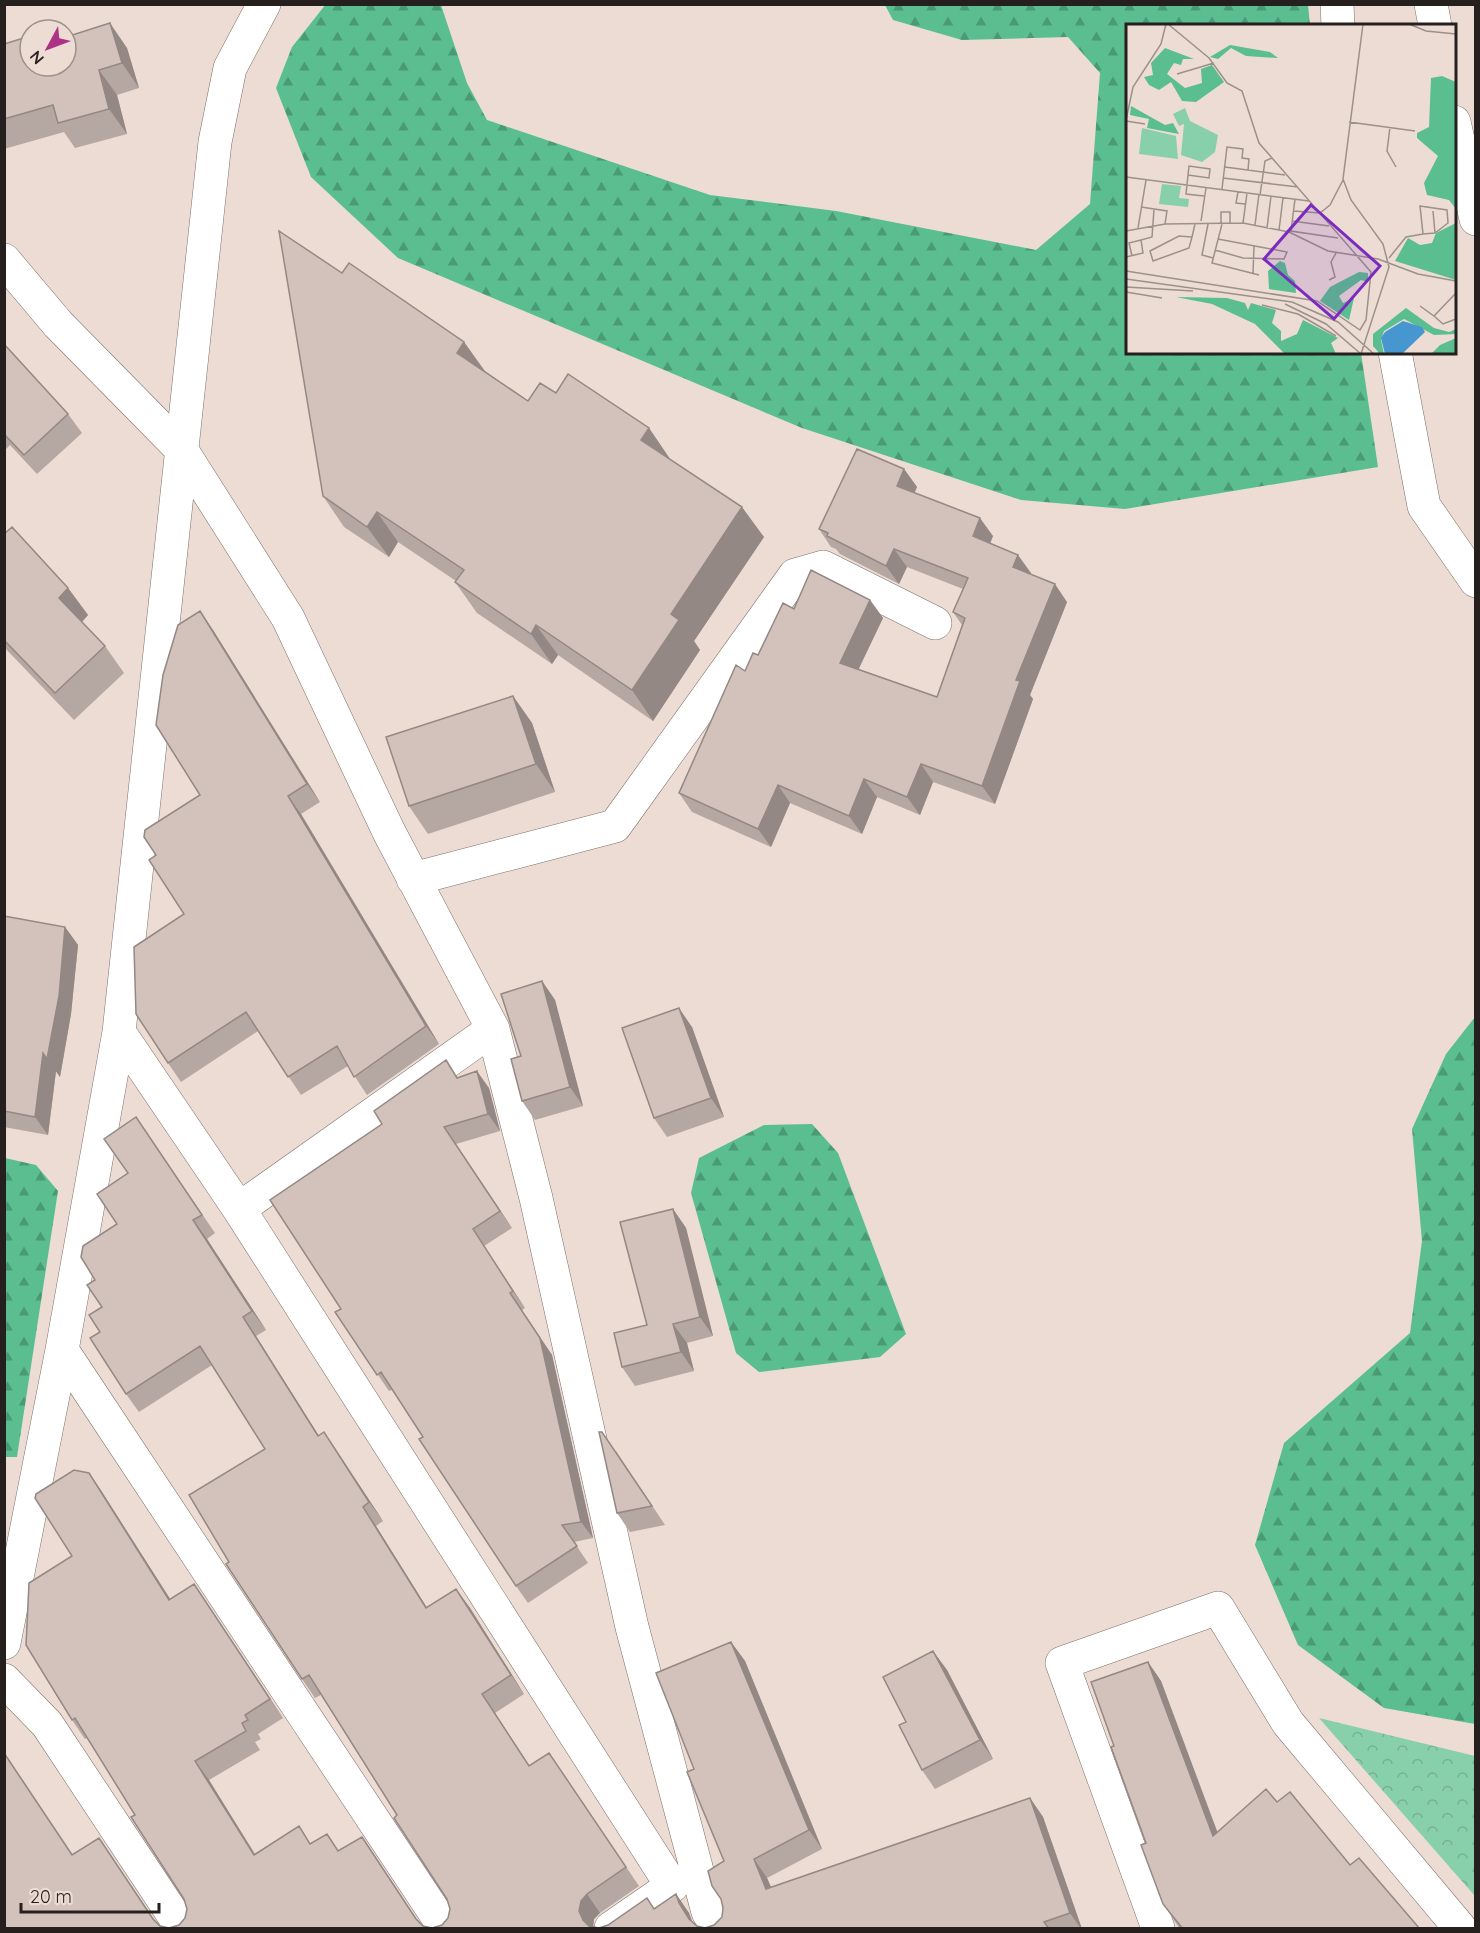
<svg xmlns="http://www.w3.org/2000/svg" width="1480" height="1933" font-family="Quicksand,sans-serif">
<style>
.forest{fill:url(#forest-firs)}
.park{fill:url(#park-crowns)}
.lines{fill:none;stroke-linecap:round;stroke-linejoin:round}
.street-casing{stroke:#7e706a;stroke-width:34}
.highway-casing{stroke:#7e706a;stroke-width:34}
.street{stroke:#fff;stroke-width:33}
.highway{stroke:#fff;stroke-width:33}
.wall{fill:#b5a7a1}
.shaded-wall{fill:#938883}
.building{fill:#d2c2bb;stroke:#938883;stroke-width:1.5}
.inset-road{fill:none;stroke:#9c908b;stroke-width:1.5}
.view{fill:#7b2cbf;fill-opacity:0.15;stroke:#7b2cbf;stroke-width:3}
.inset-edge{fill:none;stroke:#251f1d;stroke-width:3}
</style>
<defs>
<pattern id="forest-firs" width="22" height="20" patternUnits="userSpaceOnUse" patternTransform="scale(1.5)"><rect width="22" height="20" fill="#5abe90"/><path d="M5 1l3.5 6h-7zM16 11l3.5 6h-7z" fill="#4a9a75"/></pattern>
<pattern id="park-crowns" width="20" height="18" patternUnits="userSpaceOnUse" patternTransform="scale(1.5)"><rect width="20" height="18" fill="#88cfab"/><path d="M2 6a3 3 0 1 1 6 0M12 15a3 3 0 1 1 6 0" fill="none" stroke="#75b193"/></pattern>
</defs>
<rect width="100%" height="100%" fill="#ecdcd4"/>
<path class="forest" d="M 326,4 L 441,5 L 467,83 L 487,120 L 710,195 L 836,211 L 1036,250 L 1090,204 L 1100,73 L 1068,37 L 962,40 L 893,20 L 885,5 L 1308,5 L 1310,25 L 1128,26 L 1128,352 L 1361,353 L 1378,467 L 1125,509 L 1021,500 L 802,428 L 398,258 L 311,177 L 276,88 L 292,47 Z
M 1475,1017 L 1475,1724 L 1384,1708 L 1298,1645 L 1255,1545 L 1284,1443 L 1410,1333 L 1422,1241 L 1412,1129 L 1446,1054 Z
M 812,1124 L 838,1153 L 906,1334 L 880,1357 L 759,1372 L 736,1353 L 691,1193 L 699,1158 L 764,1125 Z
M 5,1158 L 36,1165 L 58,1191 L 17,1457 L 4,1457 Z"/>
<path class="park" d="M 1319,1718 L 1475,1756 L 1475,1896 Z"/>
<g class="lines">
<defs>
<path id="street" d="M 1337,4 L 1338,26
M 4,260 L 58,324 L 181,449 L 288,618 L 389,832 L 493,1029 L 536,1198 L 632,1627 L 708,1912 L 718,1928
M 1395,352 L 1424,506 L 1476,581
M 413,879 L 615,826 L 795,575 L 823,567 L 935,623
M 119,1032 L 239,1209 L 672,1886 L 611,1928
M 239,1209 L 493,1029
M 62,1350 L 445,1928
M 4,1643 L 62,1350 L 119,1032 L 215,142 L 230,68 L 264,4
M 4,1680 L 47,1724 L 182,1928
M 1158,1928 L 1062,1663 L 1218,1608 L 1288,1723 L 1460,1928"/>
<path id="highway" d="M 1431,4 L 1435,26
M 1454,122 L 1476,219"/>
</defs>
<use href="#street" class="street-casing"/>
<use href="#highway" class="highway-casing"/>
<use href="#street" class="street"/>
<use href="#highway" class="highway"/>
</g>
<path class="wall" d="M 68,36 L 127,48 L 139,88 L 117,95 L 127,134 L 75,148 L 64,132 L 4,149 L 4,44 Z
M 342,273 L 464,342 L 485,371 L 528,401 L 556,393 L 649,428 L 670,459 L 764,537 L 694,641 L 700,650 L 653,721 L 558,655 L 552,664 L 477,613 L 455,582 L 456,581 L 398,542 L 389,557 L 344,527 L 323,496 Z
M 4,344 L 68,414 L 82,433 L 37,474 L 10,445 L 4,451 Z
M 904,469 L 917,487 L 914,492 L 993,536 L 990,543 L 1031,573 L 1031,574 L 1067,602 L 1030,695 L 1033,699 L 995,804 L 933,782 L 920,815 L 877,797 L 862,834 L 790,803 L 771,847 L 692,812 L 679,793 L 745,671 L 794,609 L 870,600 L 883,618 L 858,669 L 937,697 L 962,625 L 953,612 L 963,589 L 907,567 L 899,584 L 840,554 L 836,549 L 831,547 L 819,529 Z
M 4,534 L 68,588 L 88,615 L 82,622 L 105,646 L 124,673 L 74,720 L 4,647 Z
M 213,630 L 320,802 L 301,814 L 439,1044 L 367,1095 L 348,1066 L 301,1095 L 258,1031 L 181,1082 L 168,1063 L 184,914 L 200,795 Z
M 513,696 L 532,723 L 555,792 L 428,834 L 409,806 Z
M 4,916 L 65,927 L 78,945 L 71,1014 L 60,1077 L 56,1071 L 48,1135 L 4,1127 Z
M 542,981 L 555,1000 L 583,1106 L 535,1120 L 522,1101 L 521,1056 Z
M 692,1027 L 724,1117 L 667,1137 L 654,1118 Z
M 458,1077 L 489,1088 L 500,1131 L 456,1144 L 512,1228 L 484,1246 L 525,1308 L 522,1310 L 552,1355 L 593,1538 L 574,1542 L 588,1563 L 528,1603 L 516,1586 L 423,1437 L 392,1390 L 389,1391 L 335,1312 L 341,1309 Z
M 136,1117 L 215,1233 L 207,1239 L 266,1330 L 256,1336 L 319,1436 L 324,1432 L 383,1521 L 376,1526 L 427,1608 L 456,1589 L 470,1608 L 524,1694 L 495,1713 L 529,1766 L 549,1753 L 639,1886 L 600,1913 L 594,1919 L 593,1927 L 599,1928 L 654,1908 L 676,1894 L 689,1913 L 692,1922 L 697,1926 L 705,1928 L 714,1925 L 722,1917 L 723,1908 L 724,1861 L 694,1769 L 731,1642 L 745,1661 L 822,1849 L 767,1878 L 771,1887 L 1030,1798 L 1043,1817 L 1082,1929 L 4,1929 L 4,1752 L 73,1855 L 99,1838 L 155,1921 L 160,1926 L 169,1928 L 179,1925 L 185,1918 L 187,1909 L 184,1899 L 135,1815 L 87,1738 L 85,1739 L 72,1720 L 72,1556 L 89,1473 L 102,1492 L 170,1600 L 194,1584 L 283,1718 L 258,1734 L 261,1739 L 255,1742 L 260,1750 L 209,1780 L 255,1854 L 312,1844 L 339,1851 L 362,1837 L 418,1921 L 423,1926 L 432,1928 L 442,1925 L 448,1918 L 450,1909 L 447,1899 L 397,1815 L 321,1695 L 315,1698 L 302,1679 L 229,1562 L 265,1449 L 212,1365 L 139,1412 L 126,1394 L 100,1332 L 102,1307 L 95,1280 L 117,1224 L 128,1173 Z
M 673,1209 L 686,1228 L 713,1336 L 687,1343 L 694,1371 L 635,1386 L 622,1367 L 647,1325 Z
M 616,1451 L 665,1525 L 630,1532 L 617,1513 Z
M 933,1651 L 947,1670 L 993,1759 L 935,1789 L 922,1770 L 906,1722 Z
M 1148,1662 L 1161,1681 L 1217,1832 L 1277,1802 L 1350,1865 L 1420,1929 L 1180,1929 L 1163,1904 L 1146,1843 L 1114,1746 Z"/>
<path class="shaded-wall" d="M 110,23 L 127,48 L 139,88 L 122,63 Z
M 99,70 L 117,95 L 127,134 L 109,109 Z
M 464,342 L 486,373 L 457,353 Z
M 649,428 L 670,459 L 641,440 Z
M 904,469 L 917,487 L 910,504 L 897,486 Z
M 742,507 L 764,537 L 694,641 L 700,650 L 653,721 L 632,690 L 671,614 Z
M 377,512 L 398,542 L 389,557 L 367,527 Z
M 980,518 L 993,536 L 986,554 L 973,536 Z
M 894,549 L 907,567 L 899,584 L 886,566 Z
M 1018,555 L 1031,573 L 1026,585 L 1013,567 Z
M 1055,584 L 1067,602 L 1030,695 L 1033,699 L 995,804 L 982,786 L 1016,680 Z
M 68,588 L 88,615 L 79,625 L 59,598 Z
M 870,600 L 883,618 L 853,681 L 840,663 Z
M 200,611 L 213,630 L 320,802 L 307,784 Z
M 536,625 L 558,655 L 552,664 L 531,634 Z
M 513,696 L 532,723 L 555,792 L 536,764 Z
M 921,764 L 933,782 L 920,815 L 907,797 Z
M 864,779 L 877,797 L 862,834 L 849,816 Z
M 778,785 L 790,803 L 771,847 L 758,829 Z
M 288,796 L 301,814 L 439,1044 L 426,1026 Z
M 65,927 L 78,945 L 71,1014 L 60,1077 L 47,1059 Z
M 542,981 L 555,1000 L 583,1106 L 570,1087 Z
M 679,1008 L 692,1027 L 724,1117 L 711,1098 Z
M 43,1053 L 56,1071 L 48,1135 L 35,1117 Z
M 477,1071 L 489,1088 L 500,1131 L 488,1114 Z
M 444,1127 L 456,1144 L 512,1228 L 500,1211 Z
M 673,1209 L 686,1228 L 713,1336 L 700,1317 Z
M 193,1220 L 207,1239 L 266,1330 L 252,1311 Z
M 473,1229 L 484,1246 L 525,1308 L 513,1291 Z
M 510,1293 L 552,1355 L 593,1538 L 581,1522 Z
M 243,1317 L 256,1336 L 331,1455 L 318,1436 Z
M 673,1324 L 687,1343 L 694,1371 L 681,1352 Z
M 324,1432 L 337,1451 L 383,1521 L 369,1502 Z
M 89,1473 L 102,1492 L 183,1619 L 169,1600 Z
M 363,1507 L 376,1526 L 439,1627 L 426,1608 Z
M 194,1584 L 207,1603 L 283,1718 L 270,1699 Z
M 456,1589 L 470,1608 L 524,1694 L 511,1675 Z
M 731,1642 L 745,1661 L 822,1849 L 809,1830 Z
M 933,1651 L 947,1670 L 993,1759 L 980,1740 Z
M 1148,1662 L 1161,1681 L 1226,1855 L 1213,1836 Z
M 482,1694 L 495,1713 L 542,1785 L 529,1766 Z
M 4,1752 L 85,1874 L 72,1855 Z
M 195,1761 L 209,1780 L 267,1874 L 254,1855 Z
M 1030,1798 L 1043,1817 L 1082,1929 L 1081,1929 L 1070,1913 Z
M 99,1838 L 112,1857 L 160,1929 L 159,1929 Z
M 754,1859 L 767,1878 L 780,1908 L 766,1889 Z
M 587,1894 L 600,1913 L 594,1919 L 593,1929 L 583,1920 L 579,1911 L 581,1901 Z
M 676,1894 L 689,1913 L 695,1929 L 679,1903 Z"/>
<path class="building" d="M 110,23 L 122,63 L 99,70 L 109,109 L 58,123 L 53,105 L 4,119 L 4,44 L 30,36 L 30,66 L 66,66 L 66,37 Z
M 61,27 L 62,30 L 50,30 Z
M 279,231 L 342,273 L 349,263 L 464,342 L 457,353 L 528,401 L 540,383 L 556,393 L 568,374 L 649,428 L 641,440 L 742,507 L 671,614 L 679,620 L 632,690 L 536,625 L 531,634 L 455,582 L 464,570 L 377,512 L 367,527 L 323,496 Z
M 4,344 L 68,414 L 24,455 L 4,434 Z
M 857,449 L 904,469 L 897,486 L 980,518 L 973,536 L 1018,555 L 1013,567 L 1055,584 L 1016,680 L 1020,681 L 982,786 L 921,764 L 907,797 L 864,779 L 849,816 L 778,785 L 758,829 L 679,793 L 736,665 L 745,671 L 753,653 L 758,655 L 783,603 L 794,609 L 811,570 L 870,600 L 840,663 L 937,697 L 965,618 L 953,612 L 968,578 L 894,549 L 886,566 L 827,536 L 828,533 L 819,529 Z
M 12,527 L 68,588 L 59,598 L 105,646 L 55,693 L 4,640 L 4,534 Z
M 200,611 L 307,784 L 288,796 L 426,1026 L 354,1077 L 337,1046 L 288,1077 L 246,1012 L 168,1063 L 136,1014 L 134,947 L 184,914 L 149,860 L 156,855 L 144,837 L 145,830 L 200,795 L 156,725 L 163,675 L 178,625 Z
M 513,696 L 536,764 L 409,806 L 386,737 Z
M 4,916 L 65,927 L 59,996 L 47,1059 L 43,1053 L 35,1117 L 4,1111 Z
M 542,981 L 570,1087 L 522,1101 L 511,1059 L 521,1056 L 501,994 Z
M 679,1008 L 711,1098 L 654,1118 L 622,1028 Z
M 446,1060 L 457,1078 L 477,1071 L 488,1114 L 444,1127 L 500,1211 L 473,1229 L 513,1291 L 510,1293 L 540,1338 L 581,1522 L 562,1525 L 577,1546 L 516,1586 L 419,1439 L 423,1437 L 381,1372 L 377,1375 L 335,1312 L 341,1309 L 270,1200 L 382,1124 L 374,1111 Z
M 136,1117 L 202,1215 L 193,1220 L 252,1311 L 243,1317 L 318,1436 L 324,1432 L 369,1502 L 363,1507 L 426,1608 L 456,1589 L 511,1675 L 482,1694 L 529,1766 L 549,1753 L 626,1867 L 587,1894 L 581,1901 L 579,1911 L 583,1920 L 589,1926 L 599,1928 L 608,1925 L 647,1898 L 654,1909 L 676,1894 L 679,1903 L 689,1919 L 697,1926 L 705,1928 L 714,1925 L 722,1917 L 723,1908 L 721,1899 L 712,1886 L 708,1871 L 724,1861 L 687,1772 L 694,1769 L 656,1673 L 731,1642 L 809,1830 L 754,1859 L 766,1889 L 1030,1798 L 1070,1913 L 1044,1922 L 1049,1929 L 4,1929 L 4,1753 L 72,1855 L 99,1838 L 153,1919 L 160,1926 L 169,1928 L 179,1925 L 185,1918 L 187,1909 L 184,1899 L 131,1817 L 135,1815 L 75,1718 L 72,1720 L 26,1645 L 29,1583 L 72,1556 L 35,1498 L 36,1494 L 74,1470 L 89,1473 L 169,1600 L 194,1584 L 270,1699 L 245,1715 L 248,1720 L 242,1723 L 246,1731 L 195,1761 L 254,1855 L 299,1826 L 310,1844 L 327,1834 L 338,1851 L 362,1837 L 416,1919 L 423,1926 L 432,1928 L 442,1925 L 448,1918 L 450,1909 L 447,1899 L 394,1818 L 397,1815 L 309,1675 L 302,1679 L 226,1564 L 229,1562 L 189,1495 L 265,1449 L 200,1346 L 126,1394 L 90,1338 L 100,1332 L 89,1315 L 102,1307 L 87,1285 L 95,1280 L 81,1257 L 83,1246 L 117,1224 L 97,1194 L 128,1173 L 104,1139 Z
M 673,1209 L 700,1317 L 673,1324 L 681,1352 L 622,1367 L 614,1333 L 647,1325 L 620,1222 Z
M 599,1432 L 602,1432 L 652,1506 L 617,1513 Z
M 933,1651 L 980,1740 L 922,1770 L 899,1725 L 906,1722 L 883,1677 Z
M 1148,1662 L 1213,1836 L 1266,1789 L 1277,1802 L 1290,1792 L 1350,1865 L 1359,1858 L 1420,1929 L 1183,1929 L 1163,1904 L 1141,1845 L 1146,1843 L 1111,1747 L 1114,1746 L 1091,1682 Z"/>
<g transform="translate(1126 24)">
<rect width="330" height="330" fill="#ecdcd4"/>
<path d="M 36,160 L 55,162 L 53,174 L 63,175 L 62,183 L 33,180 Z" fill="#88cfab"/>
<path d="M 104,21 L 144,28 L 152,34 L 120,32 L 105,24 L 92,35 L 84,33 ZM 39,24 L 68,35 L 57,35 L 55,41 L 48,39 L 41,50 L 59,64 L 76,59 L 75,45 L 86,41 L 98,58 L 70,78 L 56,77 L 45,58 L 33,66 L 23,61 L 18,53 L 27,51 L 25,39 ZM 316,52 L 330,58 L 330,185 L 323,176 L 301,171 L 298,159 L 312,132 L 291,114 L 291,109 L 303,103 L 305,54 ZM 5,82 L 39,101 L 47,99 L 53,110 L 21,104 L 23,95 L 4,91 ZM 330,199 L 330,256 L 269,237 L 282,214 L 294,221 L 306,219 L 310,209 ZM 154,237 L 159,239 L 162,251 L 169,257 L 170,269 L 143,265 L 142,247 ZM 233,248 L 242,249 L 242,258 L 235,256 L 213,272 L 217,279 L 228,274 L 223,296 L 194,277 L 204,263 ZM 50,273 L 101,274 L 119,279 L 122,286 L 125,279 L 150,286 L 146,299 L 155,307 L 155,317 L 171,310 L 177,296 L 212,314 L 205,319 L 210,330 L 159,330 L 129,300 L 86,280 ZM 280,284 L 308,304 L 323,308 L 330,305 L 330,310 L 308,311 L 278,295 L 258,307 L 255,316 L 258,330 L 254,330 L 247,322 L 247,310 ZM 330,314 L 330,330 L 305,330 L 314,321 Z" fill="#5abe90"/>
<path d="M 16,104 L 50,112 L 52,135 L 13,130 Z" fill="#88cfab"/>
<path d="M 59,84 L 64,97 L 92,111 L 89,128 L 76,138 L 55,131 L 58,100 L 53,102 L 47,90 Z" fill="#88cfab"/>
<path d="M 277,297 L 296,303 L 299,308 L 276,330 L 259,330 L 255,314 L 259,308 Z" fill="#4697d0"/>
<path class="inset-road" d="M 283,0 L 300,7 L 330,10M 51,50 L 88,39M 0,96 L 7,63 L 35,20 L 40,0M 0,97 L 19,100M 223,98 L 289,107M 264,103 L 261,127 L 270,143M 99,143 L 159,151M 62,151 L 83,154 L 84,145 L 63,142 L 60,170 L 78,172M 0,153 L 183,177M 97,154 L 172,163M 96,165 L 101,123 L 117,125 L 116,134 L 123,135 L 122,146M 112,168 L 110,179 L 119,180M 134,171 L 139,137 L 146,134M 169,175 L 165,207 L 212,214M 294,182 L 321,186 L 322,199 L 309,209 L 297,210 ZM 15,183 L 41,187 L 39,200M 168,187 L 194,189 L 204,181 L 217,156M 307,187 L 309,209M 75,197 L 80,164M 166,197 L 203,202M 117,199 L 121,169M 82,200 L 76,231 L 87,234M 95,200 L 95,188 L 104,188 L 104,199M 96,200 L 86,239 L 133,251M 129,201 L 133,170M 12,204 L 20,156M 141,204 L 145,172M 153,206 L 157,174M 0,207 L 39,200 L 117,199 L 163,208 L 202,227 L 252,235 L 292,250 L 330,257M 66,213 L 53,212 L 24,227 L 27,237 L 63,224 L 66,213 L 69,200M 89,226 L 117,234 L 158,235 L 161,228 L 92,215M 6,232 L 3,219 L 15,216M 0,233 L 17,229 L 15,216 L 26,213 L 28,185M 263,234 L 280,213 L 297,210M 0,247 L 191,277 L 234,306 L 240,296 L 245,248 L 133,119 L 116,67 L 101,59 L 83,34 L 42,0M 127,250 L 128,222M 0,255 L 166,278 L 212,298 L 248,330M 203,256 L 209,253 L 205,238 L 210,229M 0,263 L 67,267M 0,268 L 36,274M 159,280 L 200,300 L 235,330M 136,281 L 172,290 L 210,312M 294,282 L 308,292 L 330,269M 308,292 L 317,300 L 330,295M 235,330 L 263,243 L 257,220 L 225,176 L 217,155 L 237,0"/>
<path class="view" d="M 185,181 L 254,242 L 208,295 L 138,235 Z"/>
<rect width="330" height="330" class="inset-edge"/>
</g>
<rect width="1480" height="1933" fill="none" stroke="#251f1d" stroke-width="12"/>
<g transform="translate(48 48) rotate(229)"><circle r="28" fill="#ecdcd4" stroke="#9c908b" stroke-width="1.5"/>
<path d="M0-4.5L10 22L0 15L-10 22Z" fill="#ad3286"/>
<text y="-9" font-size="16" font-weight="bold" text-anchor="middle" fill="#251f1d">N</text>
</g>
<path d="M21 1903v9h138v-9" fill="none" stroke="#251f1d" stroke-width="3"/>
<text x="30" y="1903" font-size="18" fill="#251f1d" stroke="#ecdcd4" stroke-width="4.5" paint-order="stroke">20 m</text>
</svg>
